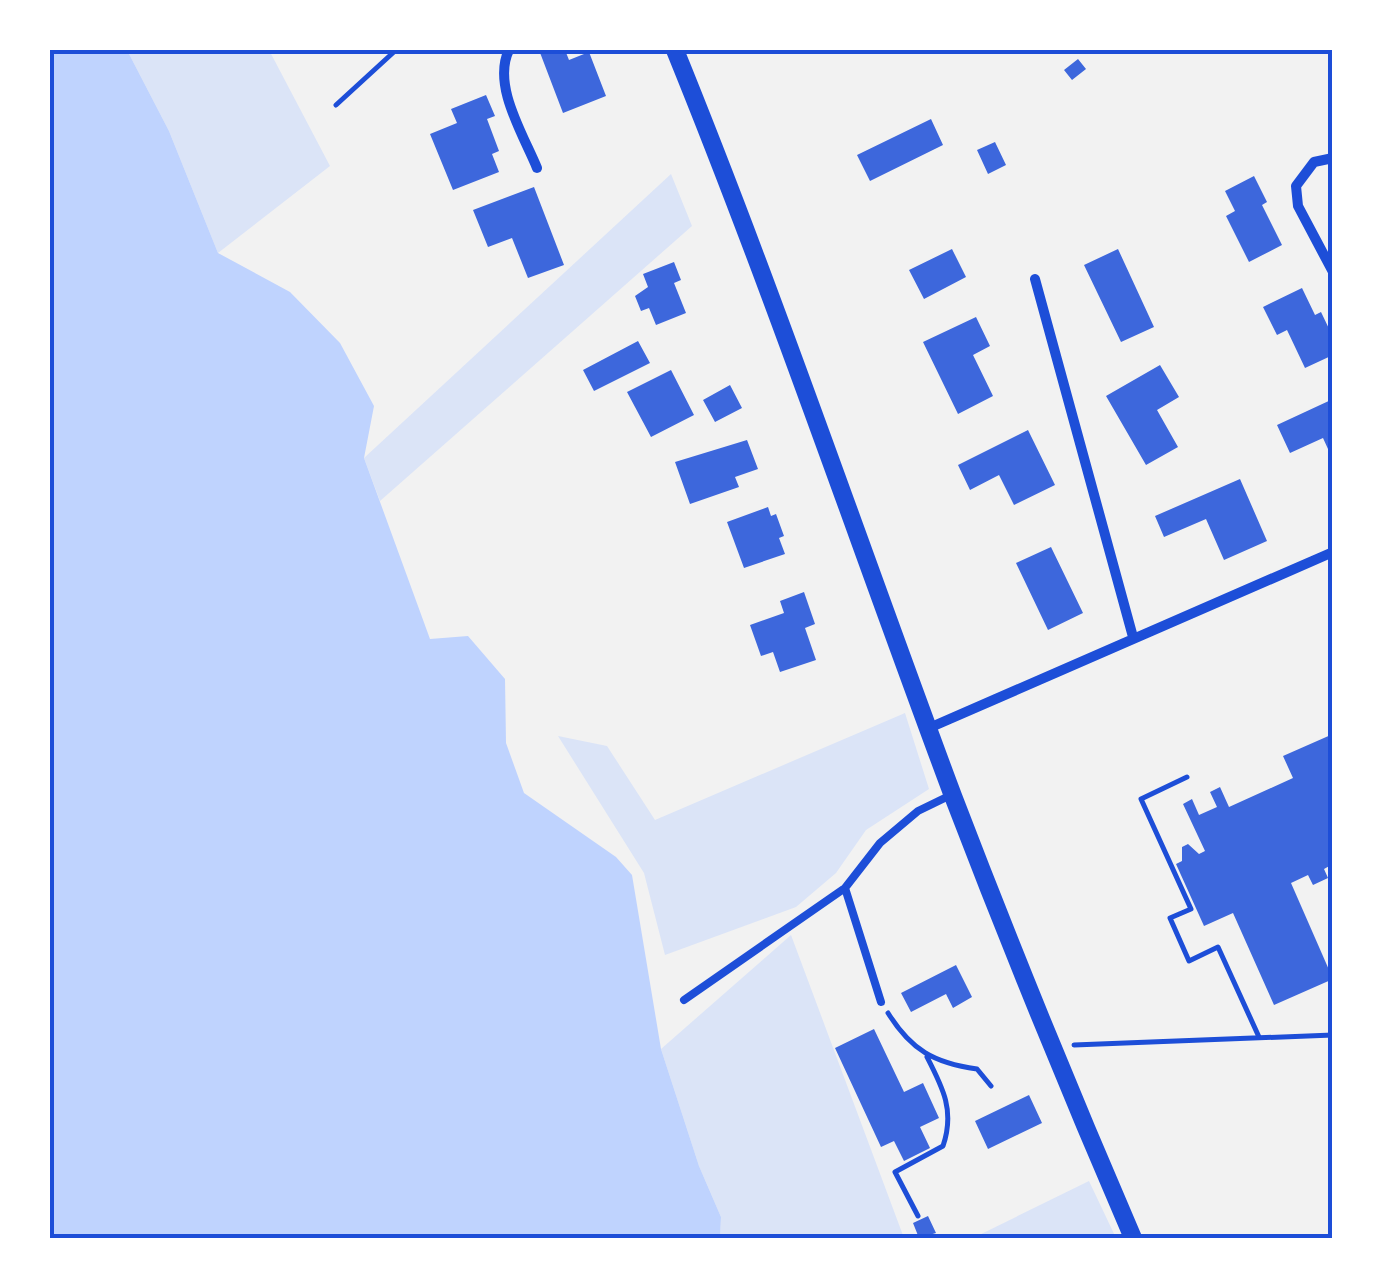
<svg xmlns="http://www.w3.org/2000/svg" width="1383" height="1288" font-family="'DM Sans',sans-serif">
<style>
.green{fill:#dbe4f7}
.water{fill:#bfd3fe}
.building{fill:#3d67dc}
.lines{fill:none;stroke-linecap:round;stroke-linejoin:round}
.path{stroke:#1d4ed8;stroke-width:5}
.service{stroke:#1d4ed8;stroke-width:8}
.minor{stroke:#1d4ed8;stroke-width:10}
.tertiary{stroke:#1d4ed8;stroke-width:18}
.neatline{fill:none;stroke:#1d4ed8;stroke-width:4}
</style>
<rect width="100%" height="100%" fill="#f2f2f2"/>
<path class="green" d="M 127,50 L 269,50 L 330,166 L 218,253 L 169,131 Z
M 671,174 L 692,226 L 380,501 L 364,458 Z
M 905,713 L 929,789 L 866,830 L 836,873 L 796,907 L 665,955 L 644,873 L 558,736 L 607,746 L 655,820 Z
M 791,935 L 904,1238 L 720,1238 L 721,1217 L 699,1166 L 661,1049 Z
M 1089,1181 L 1116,1238 L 973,1238 Z"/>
<path class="water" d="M 50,50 L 127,50 L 169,131 L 218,253 L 290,292 L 340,343 L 374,406 L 364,458 L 430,639 L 468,636 L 505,679 L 506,743 L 524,793 L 616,857 L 632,875 L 661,1049 L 699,1166 L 721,1217 L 720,1238 L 50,1238 Z"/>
<path class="building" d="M 539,50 L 565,50 L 569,60 L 589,52 L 606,96 L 563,113 Z
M 1078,59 L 1086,69 L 1072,80 L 1064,70 Z
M 486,95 L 495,116 L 487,119 L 499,151 L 492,154 L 499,172 L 453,190 L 430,134 L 457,123 L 451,109 Z
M 931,119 L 943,145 L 870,181 L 857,155 Z
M 995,142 L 1006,165 L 988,174 L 977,150 Z
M 1254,176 L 1267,202 L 1262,205 L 1282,245 L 1249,262 L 1226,216 L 1235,211 L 1225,191 Z
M 534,187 L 564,265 L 528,278 L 512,238 L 488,247 L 473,210 Z
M 952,249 L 966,277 L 924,299 L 909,270 Z
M 1118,249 L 1154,327 L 1121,342 L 1084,265 Z
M 674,262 L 681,280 L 674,283 L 686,313 L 656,325 L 649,308 L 641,311 L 635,296 L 648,287 L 643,274 Z
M 1302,288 L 1315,315 L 1321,312 L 1333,337 L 1333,355 L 1305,368 L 1287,330 L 1277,335 L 1263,307 Z
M 976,317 L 990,346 L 973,355 L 993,396 L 958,414 L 923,342 Z
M 638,341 L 650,363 L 594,391 L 583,370 Z
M 1160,365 L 1179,397 L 1157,410 L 1178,447 L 1146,465 L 1106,396 Z
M 671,370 L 694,415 L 651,437 L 627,392 Z
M 730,385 L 742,408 L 715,422 L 703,400 Z
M 1333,399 L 1333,460 L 1323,438 L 1290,453 L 1277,425 Z
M 1028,430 L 1055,485 L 1014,505 L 999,475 L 970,490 L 958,465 Z
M 747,440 L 758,469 L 735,477 L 739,487 L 690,504 L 675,462 Z
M 1240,479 L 1267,541 L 1224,560 L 1206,519 L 1164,537 L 1155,516 Z
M 768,507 L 771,516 L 776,514 L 784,536 L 779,538 L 785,554 L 744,568 L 727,522 Z
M 1051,547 L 1083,613 L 1048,630 L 1016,563 Z
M 804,592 L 815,624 L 805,628 L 816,660 L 780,672 L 773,652 L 761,656 L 750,625 L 784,613 L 780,601 Z
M 1333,734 L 1333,864 L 1324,869 L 1328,878 L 1313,885 L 1308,875 L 1291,883 L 1333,979 L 1274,1005 L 1233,913 L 1204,926 L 1176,864 L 1182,861 L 1182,847 L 1188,844 L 1199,854 L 1205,851 L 1183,804 L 1192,799 L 1199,815 L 1217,807 L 1210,792 L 1220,787 L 1229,807 L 1293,778 L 1283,756 Z
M 956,965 L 972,997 L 953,1008 L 946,994 L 911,1012 L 901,993 Z
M 874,1029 L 904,1092 L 923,1083 L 939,1118 L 920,1127 L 930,1148 L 904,1161 L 894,1141 L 881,1147 L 835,1048 Z
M 1029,1095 L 1042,1123 L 988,1149 L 975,1121 Z
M 928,1216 L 936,1233 L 919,1238 L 913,1223 Z"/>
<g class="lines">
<path class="path" d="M 336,105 L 396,50
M 1187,777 L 1141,799 L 1191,909 L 1170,918 L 1189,961 L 1218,947 L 1259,1037
M 888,1013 C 911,1050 934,1063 977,1069 L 991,1086
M 1074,1045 L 1333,1035
M 918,1216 L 895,1172 L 943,1146 C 955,1111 943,1088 927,1057"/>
<path class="service" d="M 845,888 L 881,1002
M 684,1000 L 845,888 L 880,843 L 918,811 L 953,794"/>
<path class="minor" d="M 509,50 C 492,85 523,134 537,168
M 1333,158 L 1314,162 L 1296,186 L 1298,206 L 1333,272
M 1035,279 L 1133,637
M 929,728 L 1333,552"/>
<path class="tertiary" d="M 675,50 C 775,296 860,547 953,796 C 1010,945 1070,1092 1133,1238"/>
</g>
<rect width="1383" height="1288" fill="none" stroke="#ffffff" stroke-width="105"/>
<rect x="52" y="52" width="1278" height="1184" class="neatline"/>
</svg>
